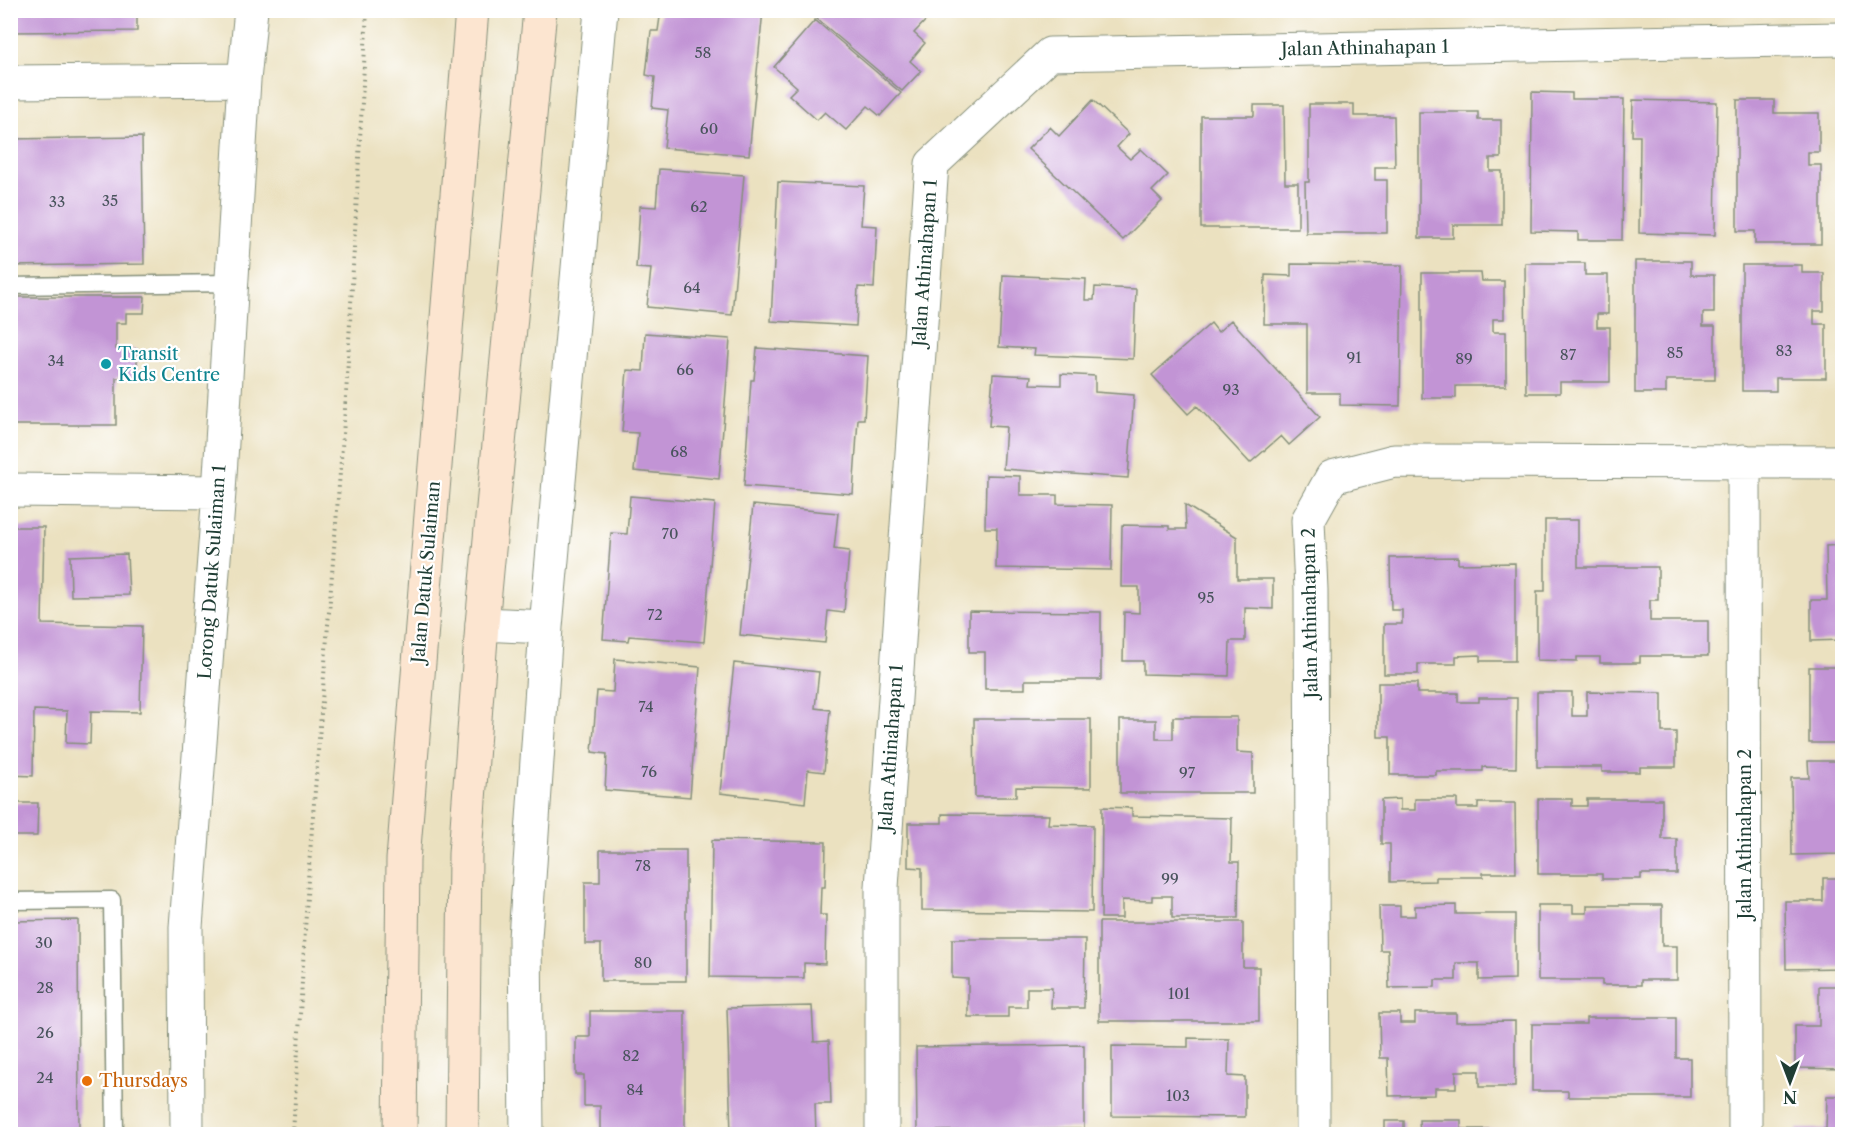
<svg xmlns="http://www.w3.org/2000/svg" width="1853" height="1145" font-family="'Libre Caslon Text',serif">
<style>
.building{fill:#c294d5}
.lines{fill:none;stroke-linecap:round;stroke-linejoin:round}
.lane-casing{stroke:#858f7a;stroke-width:19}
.street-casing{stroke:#858f7a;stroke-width:35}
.secondary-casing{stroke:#858f7a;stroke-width:35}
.path{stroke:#858f7a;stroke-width:4;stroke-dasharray:1.5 4.5;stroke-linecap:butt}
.lane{stroke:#fff;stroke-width:16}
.street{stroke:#fff;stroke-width:33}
.secondary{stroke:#fce5d0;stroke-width:33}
.culture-dot{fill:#0f9aa8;stroke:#fff;stroke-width:2}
.food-dot{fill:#e8710a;stroke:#fff;stroke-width:2}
.labels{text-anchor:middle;stroke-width:4.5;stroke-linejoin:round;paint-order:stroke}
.number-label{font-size:15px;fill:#48535c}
.street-label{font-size:18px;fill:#1f3d34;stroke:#fff}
.culture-label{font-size:18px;fill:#0d838f;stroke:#fff;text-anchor:start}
.food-label{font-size:18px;fill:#c56008;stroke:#fff;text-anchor:start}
</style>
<rect width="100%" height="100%" fill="#fff"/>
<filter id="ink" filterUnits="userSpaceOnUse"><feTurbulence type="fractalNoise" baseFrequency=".0167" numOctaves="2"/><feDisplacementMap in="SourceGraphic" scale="12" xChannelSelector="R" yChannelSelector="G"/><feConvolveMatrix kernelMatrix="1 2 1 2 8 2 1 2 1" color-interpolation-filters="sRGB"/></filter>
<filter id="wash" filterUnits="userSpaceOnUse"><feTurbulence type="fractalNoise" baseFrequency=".008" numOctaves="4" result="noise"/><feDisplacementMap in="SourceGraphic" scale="24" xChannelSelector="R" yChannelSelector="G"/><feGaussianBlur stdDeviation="1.35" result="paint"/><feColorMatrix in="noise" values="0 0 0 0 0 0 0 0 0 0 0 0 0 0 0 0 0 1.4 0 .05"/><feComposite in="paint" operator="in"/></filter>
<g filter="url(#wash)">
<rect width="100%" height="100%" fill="#ebe1c0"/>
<g id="blocks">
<path class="building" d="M 10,10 L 137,10 L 137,31 L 10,32 Z
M 661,10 L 763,10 L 749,155 L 664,148 L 668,110 L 652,108 L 655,77 L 646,75 L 651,31 L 658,31 Z
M 813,10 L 922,10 L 929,17 L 914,33 L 925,43 L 910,61 L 921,71 L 902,91 L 810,13 Z
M 815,20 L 901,93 L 880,116 L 868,106 L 846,130 L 825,112 L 817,120 L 789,95 L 797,87 L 774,67 Z
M 1532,92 L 1572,93 L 1572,99 L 1624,99 L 1622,240 L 1578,240 L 1578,232 L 1531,231 Z
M 1093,100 L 1129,134 L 1117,147 L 1130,159 L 1141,149 L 1168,175 L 1152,191 L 1162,201 L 1123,240 L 1028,149 L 1050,127 L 1059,136 Z
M 1633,100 L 1717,102 L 1715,235 L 1639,233 L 1640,136 L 1632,136 Z
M 1737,100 L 1774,100 L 1774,113 L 1819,113 L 1819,152 L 1808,152 L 1808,165 L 1821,165 L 1821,244 L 1755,244 L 1755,231 L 1737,231 Z
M 1309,104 L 1354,104 L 1354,116 L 1394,116 L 1395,167 L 1375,167 L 1375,180 L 1387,180 L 1387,233 L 1306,233 L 1305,182 L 1309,182 Z
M 1254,105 L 1284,105 L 1285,183 L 1298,183 L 1298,228 L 1201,228 L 1201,116 L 1254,116 Z
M 1419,112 L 1478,112 L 1478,120 L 1501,120 L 1501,158 L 1490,158 L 1490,171 L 1502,171 L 1502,225 L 1453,225 L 1453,238 L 1419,238 Z
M 142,137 L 144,264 L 10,266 L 10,139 Z
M 659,169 L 744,175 L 732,315 L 647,307 L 651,269 L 636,268 L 640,206 L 656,207 Z
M 778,182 L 864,186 L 861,225 L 877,226 L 874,288 L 858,287 L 856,326 L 771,321 Z
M 1635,261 L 1691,261 L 1691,275 L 1714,275 L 1714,313 L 1703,313 L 1703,326 L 1715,326 L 1715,380 L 1666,380 L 1666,393 L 1635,393 Z
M 1525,263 L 1585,263 L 1585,275 L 1608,275 L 1608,314 L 1597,314 L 1597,327 L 1610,327 L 1610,382 L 1560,382 L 1560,393 L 1526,393 Z
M 1291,264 L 1402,265 L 1400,406 L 1340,405 L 1340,393 L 1307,393 L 1307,324 L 1264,324 L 1265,275 L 1291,276 Z
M 1742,265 L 1802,265 L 1802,273 L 1824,273 L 1824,311 L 1814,311 L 1814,324 L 1826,324 L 1826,378 L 1776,378 L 1776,391 L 1742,391 Z
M 1422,273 L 1481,273 L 1482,281 L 1504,281 L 1504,319 L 1493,319 L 1493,332 L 1506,332 L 1506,386 L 1456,386 L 1456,398 L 1422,398 Z
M 1003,275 L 1086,279 L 1085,300 L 1094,300 L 1095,287 L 1136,289 L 1133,359 L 1034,355 L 1035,349 L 999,347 Z
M 10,297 L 145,297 L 144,313 L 126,313 L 126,323 L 116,323 L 116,349 L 137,349 L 137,378 L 116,378 L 116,425 L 10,425 Z
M 1231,320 L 1320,417 L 1289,445 L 1281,436 L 1250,463 L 1197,406 L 1188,414 L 1152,375 L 1211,323 L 1218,332 Z
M 645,333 L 730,339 L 719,479 L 634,471 L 638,433 L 622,432 L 627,370 L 643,371 Z
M 757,348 L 868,356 L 864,419 L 858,419 L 853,494 L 744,486 L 751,380 L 754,380 Z
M 993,374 L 1031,376 L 1030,384 L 1061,385 L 1061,374 L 1095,376 L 1095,392 L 1134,395 L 1128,478 L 1003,469 L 1006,427 L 989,426 Z
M 986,475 L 1020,476 L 1020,495 L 1057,495 L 1057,504 L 1112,505 L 1111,570 L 996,568 L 997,528 L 985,528 Z
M 630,496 L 715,503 L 704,642 L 629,636 L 628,641 L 603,639 L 611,533 L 627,534 Z
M 753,505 L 838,513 L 834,549 L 849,551 L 844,613 L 828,611 L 825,643 L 740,635 Z
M 1185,505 L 1237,537 L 1237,579 L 1273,579 L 1273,609 L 1245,608 L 1245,641 L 1230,641 L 1229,676 L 1143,674 L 1143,661 L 1123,661 L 1124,612 L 1139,613 L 1139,587 L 1121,587 L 1122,525 L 1169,526 L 1169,529 L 1186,529 Z
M 1545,520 L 1578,520 L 1578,567 L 1658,567 L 1658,600 L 1650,600 L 1650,621 L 1708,621 L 1708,656 L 1640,656 L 1640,663 L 1600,663 L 1600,657 L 1577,657 L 1577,661 L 1537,660 L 1537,591 L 1545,591 Z
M 10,527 L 44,527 L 42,624 L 142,626 L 140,712 L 91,711 L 90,744 L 66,743 L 67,711 L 34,710 L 33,776 L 10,775 Z
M 1842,545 L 1842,640 L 1811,641 L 1811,600 L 1827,600 L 1826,546 Z
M 127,554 L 129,595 L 71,596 L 70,556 Z
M 1458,557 L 1458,564 L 1515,563 L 1515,661 L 1480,661 L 1480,655 L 1456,656 L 1456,664 L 1418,664 L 1418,674 L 1384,674 L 1384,624 L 1402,624 L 1402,610 L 1391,610 L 1390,558 Z
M 969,611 L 1101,612 L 1101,680 L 1025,680 L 1025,689 L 985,689 L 985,652 L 969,652 Z
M 615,659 L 700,667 L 690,797 L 605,790 L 607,754 L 592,752 L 597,691 L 613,692 Z
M 734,663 L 819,672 L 815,708 L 830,710 L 824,772 L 808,770 L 805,803 L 720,793 Z
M 1809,667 L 1842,667 L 1842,743 L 1809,743 Z
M 1378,683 L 1417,683 L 1417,693 L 1458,693 L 1458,702 L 1479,702 L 1479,698 L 1517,698 L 1516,768 L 1483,767 L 1483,771 L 1436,771 L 1436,775 L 1390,775 L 1390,737 L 1378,737 Z
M 1537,692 L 1572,692 L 1572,716 L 1587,716 L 1587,692 L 1662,693 L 1662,732 L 1676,732 L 1676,767 L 1640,767 L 1640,772 L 1602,772 L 1602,767 L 1537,767 Z
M 1173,717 L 1237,717 L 1237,752 L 1253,753 L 1253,793 L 1120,793 L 1120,720 L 1156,720 L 1156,739 L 1173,739 Z
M 974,719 L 1091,719 L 1091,788 L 1016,787 L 1016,797 L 975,797 Z
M 1808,761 L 1842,761 L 1842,854 L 1792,855 L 1791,778 L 1809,778 Z
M 1400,799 L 1400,810 L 1415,810 L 1415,799 L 1457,799 L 1457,808 L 1478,808 L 1478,803 L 1515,803 L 1516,873 L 1483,873 L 1483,877 L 1436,877 L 1436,881 L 1390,882 L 1390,844 L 1381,844 L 1381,800 Z
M 1538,799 L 1572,799 L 1572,806 L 1587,806 L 1587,799 L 1662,799 L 1662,839 L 1677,839 L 1677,874 L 1641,874 L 1641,879 L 1602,879 L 1602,874 L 1538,874 Z
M 10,803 L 38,803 L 37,836 L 10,836 Z
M 1102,807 L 1132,808 L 1132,816 L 1232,818 L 1231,862 L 1239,862 L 1238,918 L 1172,918 L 1172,896 L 1152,896 L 1152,901 L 1122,900 L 1122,918 L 1101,918 Z
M 942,814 L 1049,815 L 1048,824 L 1093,825 L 1092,912 L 922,910 L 922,868 L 908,867 L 908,823 L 942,823 Z
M 712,840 L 826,842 L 825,887 L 821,887 L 820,915 L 826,915 L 825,964 L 804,963 L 804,978 L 710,977 Z
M 600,850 L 686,850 L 686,981 L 601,981 L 601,944 L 585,944 L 585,882 L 600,882 Z
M 1823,878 L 1842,878 L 1842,968 L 1786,969 L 1785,901 L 1823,901 Z
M 1456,905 L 1456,914 L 1515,914 L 1515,979 L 1479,980 L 1479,963 L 1456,963 L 1456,980 L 1435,980 L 1435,987 L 1389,988 L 1388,950 L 1380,950 L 1379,906 L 1400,906 L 1400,916 L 1415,916 L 1415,906 Z
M 1538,905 L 1573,905 L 1573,913 L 1587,913 L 1587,905 L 1662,905 L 1662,946 L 1677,946 L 1677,980 L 1641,980 L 1641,985 L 1602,985 L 1602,980 L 1538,980 Z
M 78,920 L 79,1134 L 10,1134 L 10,921 Z
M 1099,922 L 1243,922 L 1243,967 L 1259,967 L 1259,1021 L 1099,1021 Z
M 952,939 L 1085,939 L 1084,1008 L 1051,1008 L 1052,988 L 1027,988 L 1027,1007 L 1008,1007 L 1008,1017 L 968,1017 L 968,979 L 952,978 Z
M 1819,986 L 1842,986 L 1842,1069 L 1795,1068 L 1795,1026 L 1819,1026 Z
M 812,1006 L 814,1042 L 829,1041 L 830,1073 L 831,1104 L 815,1104 L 816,1134 L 731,1134 L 727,1008 Z
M 590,1011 L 685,1011 L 685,1134 L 600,1134 L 600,1106 L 584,1106 L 584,1075 L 576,1075 L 576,1037 L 590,1037 Z
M 1379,1013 L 1400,1013 L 1400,1023 L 1415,1023 L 1415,1013 L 1456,1013 L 1456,1022 L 1515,1021 L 1515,1087 L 1479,1087 L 1479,1071 L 1456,1071 L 1456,1088 L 1435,1088 L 1435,1095 L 1389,1096 L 1388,1058 L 1380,1058 Z
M 1586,1018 L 1676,1018 L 1676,1058 L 1690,1058 L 1690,1097 L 1568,1097 L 1568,1091 L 1532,1091 L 1532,1024 L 1586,1024 Z
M 1188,1038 L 1229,1039 L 1228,1076 L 1245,1077 L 1245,1117 L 1112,1116 L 1112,1046 L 1188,1047 Z
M 1084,1045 L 1084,1129 L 917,1131 L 916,1047 Z
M 1827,1096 L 1842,1096 L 1842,1134 L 1797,1134 L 1797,1129 L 1826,1129 Z
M 1419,1120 L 1461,1120 L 1461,1129 L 1519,1129 L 1519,1134 L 1420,1134 Z
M 1385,1121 L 1404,1121 L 1404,1134 L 1385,1134 Z
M 1530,1131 L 1676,1132 L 1676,1134 L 1530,1134 Z"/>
</g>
</g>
<g filter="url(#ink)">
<use href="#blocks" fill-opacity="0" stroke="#858f7a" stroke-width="1.5"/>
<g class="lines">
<defs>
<path id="lane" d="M 10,286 L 231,283
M 10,901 L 112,900 L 115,1134"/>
<path id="street" d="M 10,82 L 244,80
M 1744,461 L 1745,1134
M 10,490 L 219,492
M 482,624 L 546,627
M 187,1134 L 186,927 L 219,492 L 244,80 L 251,10
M 527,1134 L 525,938 L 546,627 L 601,10
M 882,1134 L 882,887 L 932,164 L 1050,54 L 1842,39
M 1313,1134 L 1311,590 L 1308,520 L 1332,477 L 1394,461 L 1842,462"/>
<path id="secondary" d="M 400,1134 L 403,860 L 472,10
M 462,1134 L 465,854 L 482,624 L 540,10"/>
</defs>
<use href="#lane" class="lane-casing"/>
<use href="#street" class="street-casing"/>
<use href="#secondary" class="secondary-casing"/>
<path class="path" d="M 293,1134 L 308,879 L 346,396 L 367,10"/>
<use href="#lane" class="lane"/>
<use href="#street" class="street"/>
<use href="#secondary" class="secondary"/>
</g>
</g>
<circle class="culture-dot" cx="106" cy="364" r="6"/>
<circle class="food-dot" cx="87" cy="1081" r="6"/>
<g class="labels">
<g class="number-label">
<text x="703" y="58">58</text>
<text x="709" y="134">60</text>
<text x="110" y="206">35</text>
<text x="57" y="207">33</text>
<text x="699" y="212">62</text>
<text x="692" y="293">64</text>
<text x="1784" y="356">83</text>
<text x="1675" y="358">85</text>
<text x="1568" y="360">87</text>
<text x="1354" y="363">91</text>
<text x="1464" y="364">89</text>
<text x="56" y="366">34</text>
<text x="685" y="375">66</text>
<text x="1231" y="395">93</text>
<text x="679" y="457">68</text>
<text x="670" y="539">70</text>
<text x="1206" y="603">95</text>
<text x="655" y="620">72</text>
<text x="646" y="712">74</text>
<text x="649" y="777">76</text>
<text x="1187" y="778">97</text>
<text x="643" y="871">78</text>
<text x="1170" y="884">99</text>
<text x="44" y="948">30</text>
<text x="643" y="968">80</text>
<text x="45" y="993">28</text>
<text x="1179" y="999">101</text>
<text x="45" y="1038">26</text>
<text x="631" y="1061">82</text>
<text x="45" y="1083">24</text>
<text x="635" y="1095">84</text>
<text x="1178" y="1101">103</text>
</g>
<g class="street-label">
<text transform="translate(1365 48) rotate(-1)" y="6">Jalan Athinahapan 1</text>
<text transform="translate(925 263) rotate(-86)" y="6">Jalan Athinahapan 1</text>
<text transform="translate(212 572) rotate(-86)" y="6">Lorong Datuk Sulaiman 1</text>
<text transform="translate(426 572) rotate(-85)" y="6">Jalan Datuk Sulaiman</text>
<text transform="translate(1310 613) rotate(-91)" y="6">Jalan Athinahapan 2</text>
<text transform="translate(891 748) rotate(-86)" y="6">Jalan Athinahapan 1</text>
<text transform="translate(1745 834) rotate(-90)" y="6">Jalan Athinahapan 2</text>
</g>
<g class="culture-label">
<text x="118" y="360">Transit<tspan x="118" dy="21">Kids Centre</tspan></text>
</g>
<g class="food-label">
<text x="99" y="1087">Thursdays</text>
</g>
</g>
<rect width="1853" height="1145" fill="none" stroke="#fff" stroke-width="36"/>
<g transform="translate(1790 1082) rotate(180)" stroke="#ffffff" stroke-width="4.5" paint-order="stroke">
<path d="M0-4.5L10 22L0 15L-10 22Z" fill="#1f3d34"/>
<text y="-9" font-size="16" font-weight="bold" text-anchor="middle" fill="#1f3d34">N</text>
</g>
</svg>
